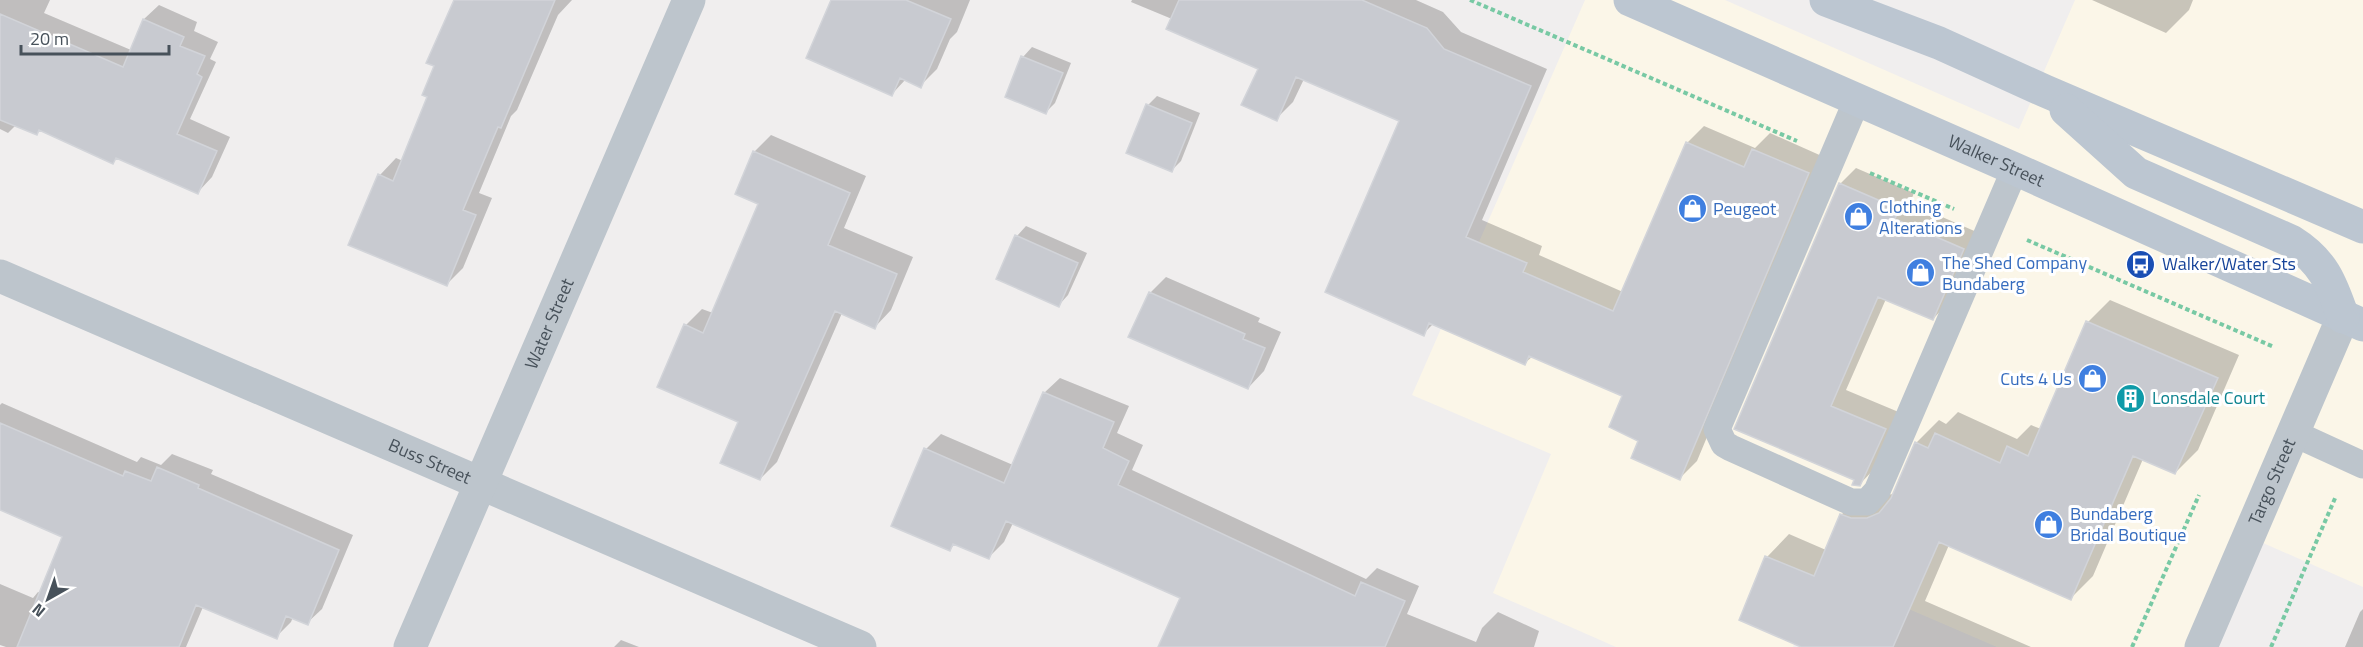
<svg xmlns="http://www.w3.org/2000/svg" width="2363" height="647" font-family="'Titillium Web',sans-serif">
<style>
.commercial{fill:#fbf6e8}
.shadow{fill:#0003}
.building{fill:#c8cad0;stroke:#d2d4d9;stroke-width:1.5}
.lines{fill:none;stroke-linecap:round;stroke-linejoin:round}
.path{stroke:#78c9a4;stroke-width:4;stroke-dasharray:4.5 3;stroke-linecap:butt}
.lane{stroke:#bdc5cc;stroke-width:27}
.street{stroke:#bdc5cc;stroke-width:33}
.secondary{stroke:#bcc6d1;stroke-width:33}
.labels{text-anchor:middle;stroke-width:6;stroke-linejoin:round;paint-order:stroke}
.street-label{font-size:18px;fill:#47515a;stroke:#fff}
.shop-label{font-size:18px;fill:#366cbe;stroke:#fff;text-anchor:start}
.transit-label{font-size:18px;fill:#164399;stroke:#fff;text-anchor:start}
.culture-label{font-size:18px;fill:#0d838f;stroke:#fff;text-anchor:start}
</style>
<rect width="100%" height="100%" fill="#f0eeee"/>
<path class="commercial" d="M 1585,0 L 1725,0 L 2019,129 L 2075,0 L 2363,0 L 2363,587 L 2245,535 L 2197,647 L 1997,647 L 1825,573 L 1793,647 L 1616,647 L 1493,593 L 1551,454 L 1412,395 Z"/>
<path class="shadow" d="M 0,0 L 50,0 L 44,13 L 131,50 L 144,19 L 159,5 L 197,22 L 194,31 L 218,42 L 210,59 L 216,62 L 190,119 L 230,137 L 212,177 L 198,192 L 118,157 L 113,162 L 41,129 L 37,133 L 16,125 L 8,133 L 0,129 Z
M 454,0 L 572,0 L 558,15 L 517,110 L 511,116 L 479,193 L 492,198 L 463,268 L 446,285 L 380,175 L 396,158 L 403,161 L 429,96 Z
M 832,0 L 970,0 L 957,32 L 950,39 L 937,69 L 920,86 L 906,79 L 892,94 Z
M 1132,0 L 1416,0 L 1443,12 L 1461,32 L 1547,69 L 1482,220 L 1542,246 L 1539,255 L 1623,292 L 1688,142 L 1704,126 L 1755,148 L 1770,133 L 1824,157 L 1697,461 L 1680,478 L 1640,440 L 1624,396 L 1533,356 L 1525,363 L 1434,323 L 1423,334 L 1401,120 L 1304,79 L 1293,102 L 1276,119 L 1260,68 L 1172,19 L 1131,2 Z
M 2092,0 L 2193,0 L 2189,10 L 2166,33 Z
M 1032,47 L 1071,63 L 1055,103 L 1046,112 L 1023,57 Z
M 1157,96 L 1200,113 L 1181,161 L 1172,170 L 1148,105 Z
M 771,135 L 866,176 L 844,228 L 913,257 L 891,310 L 875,327 L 842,313 L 777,462 L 760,479 L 740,421 L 686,325 L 702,309 L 713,313 L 760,203 L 754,152 Z
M 1856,168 L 1914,193 L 1910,203 L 1979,233 L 1949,302 L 1933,319 L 1886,299 L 1846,390 L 1901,413 L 1879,464 L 1859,485 L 1856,479 L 1736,428 L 1840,184 Z
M 1026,226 L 1087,253 L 1068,295 L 1059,305 L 998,278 L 1017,236 Z
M 1166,277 L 1260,318 L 1258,322 L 1281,332 L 1264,371 L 1248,388 L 1150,293 Z
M 2110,300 L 2239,355 L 2198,450 L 2175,473 L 2143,459 L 2093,576 L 2070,599 L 1949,545 L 1925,601 L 2031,647 L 1805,647 L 1740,619 L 1767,557 L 1789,534 L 1826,550 L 1841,515 L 1864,493 L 1874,496 L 1894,494 L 1916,443 L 1939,420 L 1946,424 L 1958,412 L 2017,439 L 2031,425 L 2041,429 L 2088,322 Z
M 1060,378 L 1129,406 L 1117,433 L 1143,445 L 1132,470 L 1366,579 L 1377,568 L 1419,586 L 1407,614 L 1476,642 L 1482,628 L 1498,612 L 1539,631 L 1534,647 L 1168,647 L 1182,598 L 1013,523 L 1004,542 L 989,557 L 956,543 L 949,550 L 926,449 L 941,434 L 1013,465 L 1044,393 Z
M 2,403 L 137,462 L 141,457 L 161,465 L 172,454 L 213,470 L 211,474 L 353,535 L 322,609 L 307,623 L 293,617 L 291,622 L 276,637 L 203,607 L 186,647 L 6,647 L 0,645 L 0,584 L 33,598 L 38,592 L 41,593 L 64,536 L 0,509 L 0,405 Z
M 2363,609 L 2363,647 L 2345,647 L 2360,612 Z
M 621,640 L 639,647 L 614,647 Z"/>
<path class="building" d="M 454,0 L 555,0 L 501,128 L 498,127 L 463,210 L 476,215 L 447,286 L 348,245 L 378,174 L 393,181 L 427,97 L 422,95 L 434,66 L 426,63 Z
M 831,0 L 906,0 L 951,19 L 921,88 L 900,78 L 892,96 L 806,58 Z
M 1179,0 L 1362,0 L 1427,28 L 1444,49 L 1531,86 L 1466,237 L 1527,263 L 1523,272 L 1613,311 L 1686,142 L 1744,167 L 1752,149 L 1809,173 L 1680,480 L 1631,458 L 1638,441 L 1609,427 L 1622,396 L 1529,356 L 1525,365 L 1429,323 L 1424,336 L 1325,292 L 1399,121 L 1296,77 L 1277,121 L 1241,105 L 1258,69 L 1166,29 Z
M 0,14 L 123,67 L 143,19 L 184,37 L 180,46 L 205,56 L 197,74 L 202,77 L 177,134 L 217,151 L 198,194 L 116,158 L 113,164 L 39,130 L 37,135 L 0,120 Z
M 1021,56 L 1063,73 L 1046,114 L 1005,97 Z
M 1146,104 L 1192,123 L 1172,172 L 1126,153 Z
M 753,151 L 850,193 L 828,245 L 897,274 L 875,329 L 835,311 L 760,480 L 720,463 L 738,422 L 657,387 L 684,324 L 703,333 L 758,204 L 735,194 Z
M 1839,183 L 1899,209 L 1895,219 L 1964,249 L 1933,320 L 1878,297 L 1831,406 L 1886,429 L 1860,486 L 1852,485 L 1854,480 L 1734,429 Z
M 1015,235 L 1078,263 L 1059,307 L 996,279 Z
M 1149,292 L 1245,334 L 1243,339 L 1265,348 L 1248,389 L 1128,337 Z
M 2086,321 L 2218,378 L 2175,474 L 2133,456 L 2071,600 L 1939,542 L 1893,647 L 1801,647 L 1739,620 L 1765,556 L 1814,576 L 1840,514 L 1851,518 L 1867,518 L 1879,513 L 1891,498 L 1915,442 L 1928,448 L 1935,433 L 2000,463 L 2007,446 L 2028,456 Z
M 1043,392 L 1114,422 L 1103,448 L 1129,461 L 1118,485 L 1355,596 L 1361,582 L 1405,601 L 1385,647 L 1158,647 L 1180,598 L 1006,521 L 989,559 L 953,544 L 950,551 L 891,526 L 924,448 L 1004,483 Z
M 0,423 L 123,476 L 125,471 L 151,481 L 157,467 L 199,485 L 198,488 L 339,550 L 308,625 L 286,616 L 277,639 L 196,605 L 179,647 L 17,647 L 62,537 L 0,510 Z"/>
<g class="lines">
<path class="path" d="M 1470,0 L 1797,141
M 1870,173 L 1954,209
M 2027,240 L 2274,347
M 2132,647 L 2199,495
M 2271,647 L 2336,496"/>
<path class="lane" d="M 1857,100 L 1717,429 L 1724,444 L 1731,448 L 1851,502 L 1867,502 L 1877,491 L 2015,169
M 2293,433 L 2363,465"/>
<g class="street">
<path id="s1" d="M 0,276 L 860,647"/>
<path id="s2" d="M 410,647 L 689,0"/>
<path id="s3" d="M 2201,647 L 2343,317"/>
</g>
<g class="secondary">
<path id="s4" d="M 1630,0 L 2015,169 L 2363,325"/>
<path d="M 1826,0 L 1939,43 L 2045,91 L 2363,227"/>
<path d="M 2066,110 L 2136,173 L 2291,241 C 2323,261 2331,282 2343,317"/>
</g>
</g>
<defs>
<symbol id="shop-disc" viewBox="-11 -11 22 22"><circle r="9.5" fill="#3f7fe0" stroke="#fff"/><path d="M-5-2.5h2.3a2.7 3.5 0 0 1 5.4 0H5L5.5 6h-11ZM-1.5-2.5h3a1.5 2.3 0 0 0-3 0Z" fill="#fff"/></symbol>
<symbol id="bus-disc" viewBox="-11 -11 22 22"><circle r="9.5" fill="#1a4fb4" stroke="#fff"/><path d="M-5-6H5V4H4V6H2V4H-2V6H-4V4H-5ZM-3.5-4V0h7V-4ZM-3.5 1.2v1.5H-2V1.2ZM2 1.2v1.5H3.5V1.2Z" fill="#fff"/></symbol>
<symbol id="building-disc" viewBox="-11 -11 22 22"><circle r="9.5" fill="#0f9aa8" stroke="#fff"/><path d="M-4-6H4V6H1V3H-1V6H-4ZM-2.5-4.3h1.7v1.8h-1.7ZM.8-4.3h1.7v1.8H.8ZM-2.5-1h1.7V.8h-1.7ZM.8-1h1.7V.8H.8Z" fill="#fff"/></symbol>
</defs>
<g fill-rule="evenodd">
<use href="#shop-disc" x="1676" y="192" width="33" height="33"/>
<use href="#shop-disc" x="1842" y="200" width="33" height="33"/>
<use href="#bus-disc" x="2124" y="248" width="33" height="33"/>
<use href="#shop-disc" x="1904" y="256" width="33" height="33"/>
<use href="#shop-disc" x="2076" y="362" width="33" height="33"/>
<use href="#building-disc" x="2114" y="382" width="33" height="33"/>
<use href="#shop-disc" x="2032" y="508" width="33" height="33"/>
</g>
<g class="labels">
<g class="street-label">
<text dy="6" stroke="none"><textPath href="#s4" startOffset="400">Walker Street</textPath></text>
<text dy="6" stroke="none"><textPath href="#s2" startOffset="352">Water Street</textPath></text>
<text dy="6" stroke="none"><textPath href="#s1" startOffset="468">Buss Street</textPath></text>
<text dy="6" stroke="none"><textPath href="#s3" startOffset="180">Targo Street</textPath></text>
</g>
<g class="shop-label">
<text x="1879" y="213">Clothing<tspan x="1879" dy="21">Alterations</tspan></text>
<text x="1713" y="215">Peugeot</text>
<text x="1942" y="269">The Shed Company<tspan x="1942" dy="21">Bundaberg</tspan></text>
<text x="2072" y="385" text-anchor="end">Cuts 4 Us</text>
<text x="2070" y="520">Bundaberg<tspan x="2070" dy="21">Bridal Boutique</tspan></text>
</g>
<g class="transit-label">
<text x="2162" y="270">Walker/Water Sts</text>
</g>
<g class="culture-label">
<text x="2152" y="404">Lonsdale Court</text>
</g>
</g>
<g transform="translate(48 599) rotate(220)" stroke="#ffffff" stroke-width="4.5" paint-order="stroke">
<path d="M0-4.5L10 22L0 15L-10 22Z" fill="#47515a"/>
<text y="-9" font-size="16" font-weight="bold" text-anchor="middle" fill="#47515a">N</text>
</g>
<path d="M21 45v9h148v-9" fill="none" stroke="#47515a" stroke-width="3"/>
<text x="30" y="45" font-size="18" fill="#47515a" stroke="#ffffff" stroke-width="4.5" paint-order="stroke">20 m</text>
</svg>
